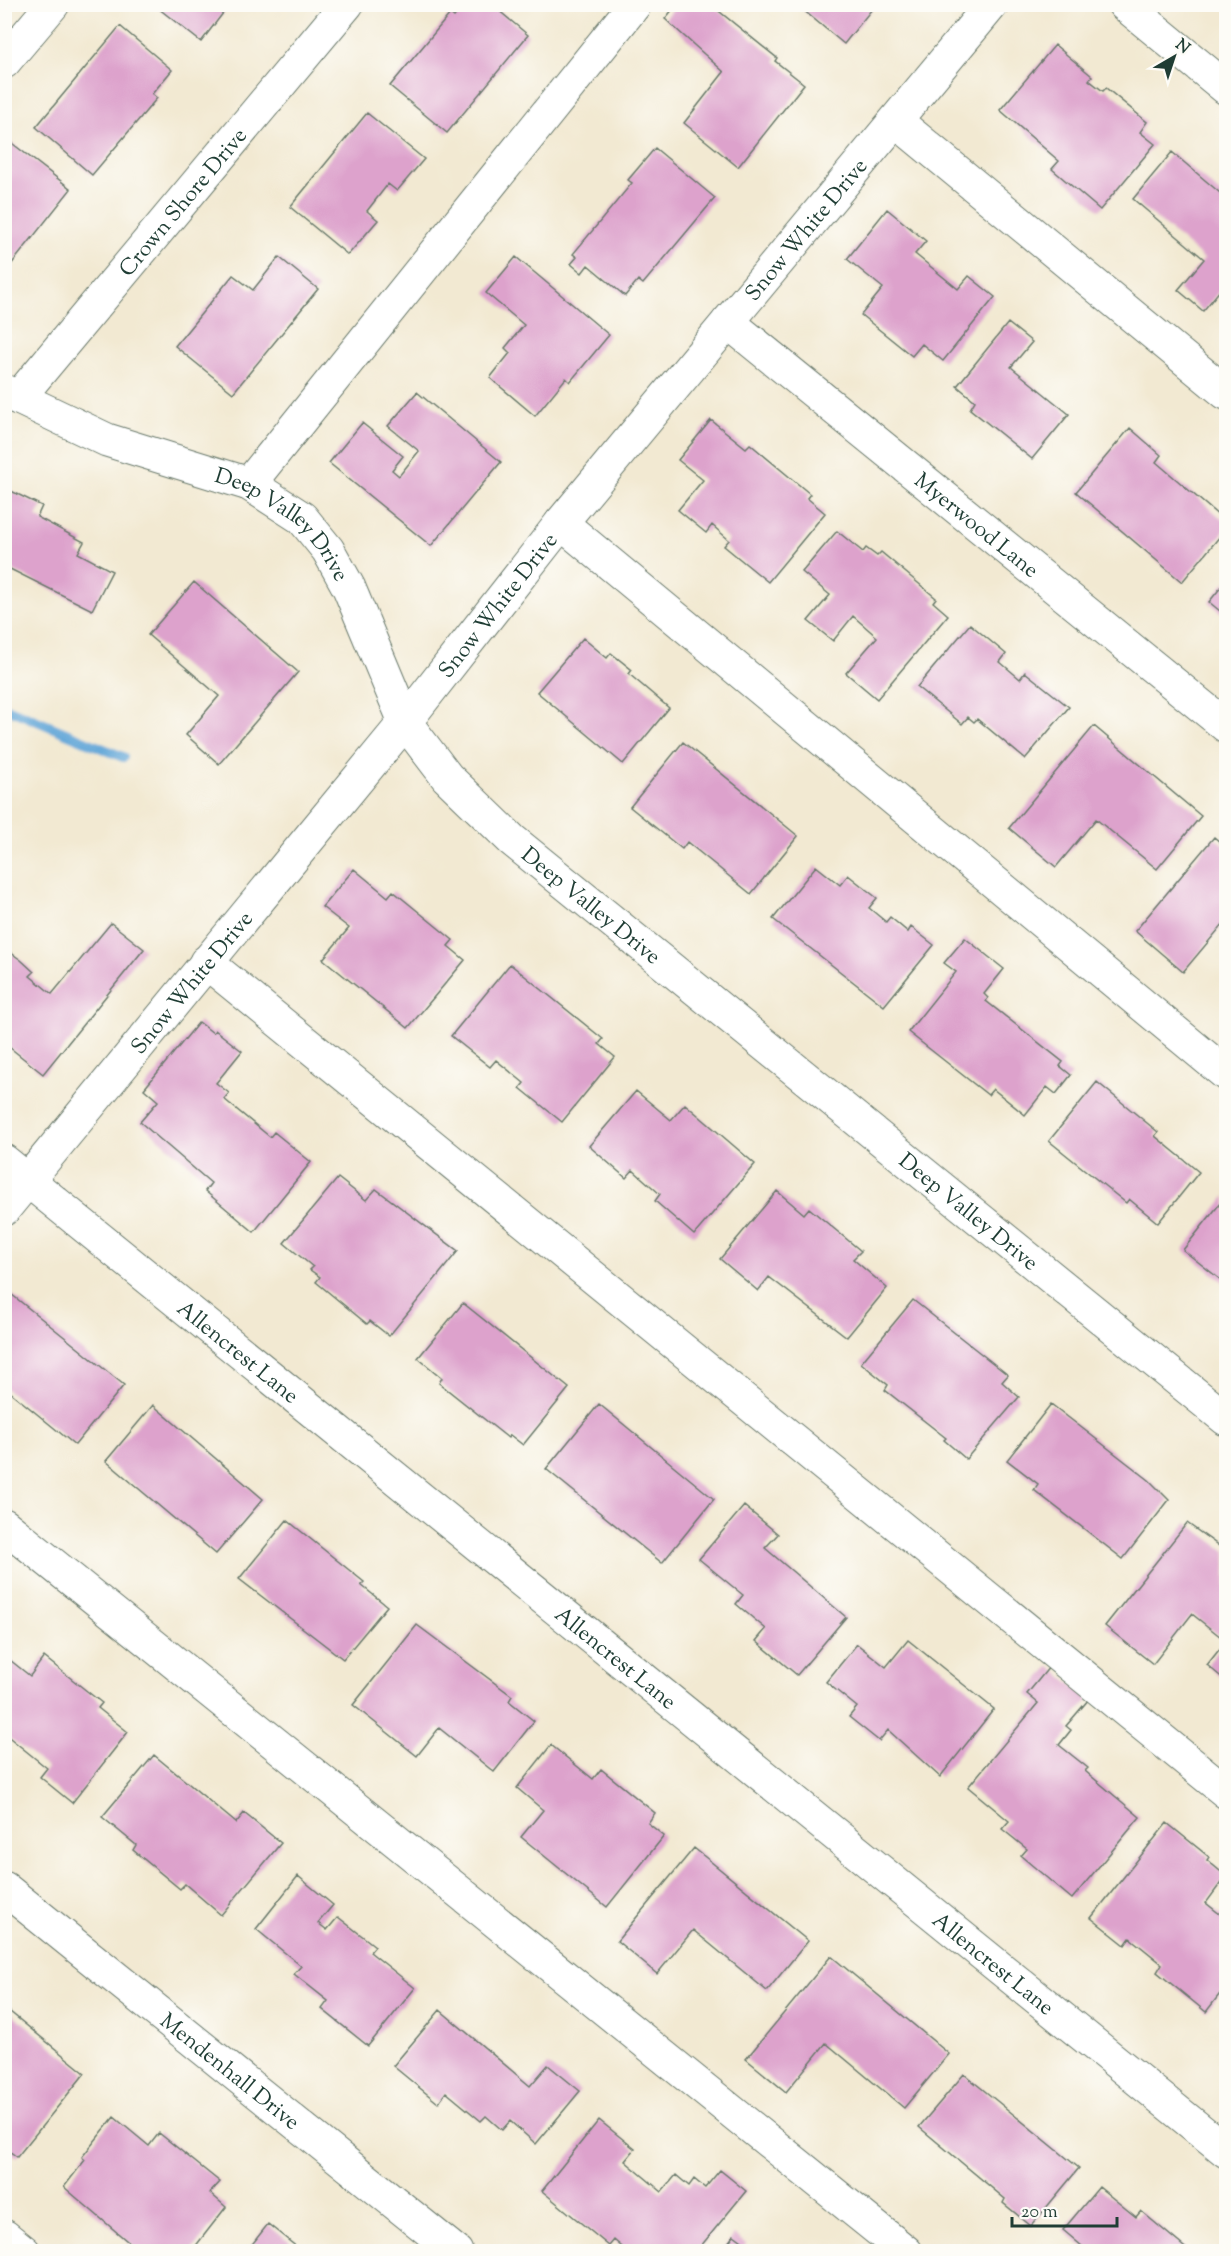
<svg xmlns="http://www.w3.org/2000/svg" width="1231" height="2256" font-family="'Sorts Mill Goudy',serif">
<style>
.lines{fill:none;stroke-linecap:round;stroke-linejoin:round}
.stream{stroke:#64a7d8;stroke-width:10}
.building{fill:#dda2cc}
.minor-casing{stroke:#69796b;stroke-width:35}
.minor{stroke:#fff;stroke-width:33}
.labels{text-anchor:middle;stroke-width:5;stroke-linejoin:round;paint-order:stroke}
.street-label{font-size:22px;fill:#1f3d34;stroke:#fdfcf7}
</style>
<rect width="100%" height="100%" fill="#fdfcf7"/>
<filter id="ink" filterUnits="userSpaceOnUse"><feTurbulence type="fractalNoise" baseFrequency=".0167" numOctaves="2"/><feDisplacementMap in="SourceGraphic" scale="12" xChannelSelector="R" yChannelSelector="G"/><feConvolveMatrix kernelMatrix="1 2 1 2 8 2 1 2 1" color-interpolation-filters="sRGB"/></filter>
<filter id="wash" filterUnits="userSpaceOnUse"><feTurbulence type="fractalNoise" baseFrequency=".008" numOctaves="4" result="noise"/><feDisplacementMap in="SourceGraphic" scale="24" xChannelSelector="R" yChannelSelector="G"/><feGaussianBlur stdDeviation="1.35" result="paint"/><feColorMatrix in="noise" values="0 0 0 0 0 0 0 0 0 0 0 0 0 0 0 0 0 1.4 0 .05"/><feComposite in="paint" operator="in"/></filter>
<g filter="url(#wash)">
<rect width="100%" height="100%" fill="#f2e9d2"/>
<g class="lines">
<path class="stream" d="M 4,707 L 123,757"/>
</g>
<g id="blocks">
<path class="building" d="M 153,4 L 230,4 L 201,42 Z
M 465,4 L 491,4 L 528,35 L 447,133 L 390,86 L 450,14 L 454,17 Z
M 677,4 L 710,4 L 777,58 L 775,61 L 804,84 L 738,167 L 684,123 L 724,72 L 665,19 Z
M 796,4 L 876,4 L 844,44 Z
M 120,26 L 172,70 L 152,94 L 157,98 L 92,175 L 36,127 Z
M 1055,45 L 1092,76 L 1089,80 L 1103,91 L 1106,88 L 1147,122 L 1140,132 L 1155,144 L 1100,210 L 1052,169 L 1059,161 L 1000,110 Z
M 367,113 L 424,159 L 397,191 L 388,184 L 367,211 L 378,220 L 348,255 L 290,207 Z
M 4,137 L 71,189 L 10,266 L 4,262 Z
M 655,148 L 715,198 L 643,284 L 638,280 L 625,296 L 588,265 L 582,273 L 571,264 L 577,257 L 573,254 L 632,183 L 628,180 Z
M 1172,152 L 1226,198 L 1226,214 L 1222,220 L 1226,224 L 1226,283 L 1203,311 L 1178,290 L 1204,259 L 1133,199 Z
M 887,209 L 926,241 L 915,254 L 958,289 L 969,276 L 995,297 L 943,361 L 922,344 L 912,356 L 861,315 L 883,288 L 847,259 Z
M 279,257 L 318,289 L 233,393 L 175,346 L 233,275 L 253,290 Z
M 516,257 L 609,335 L 570,382 L 566,378 L 535,416 L 490,378 L 510,353 L 505,348 L 524,325 L 486,293 Z
M 1008,323 L 1032,342 L 1011,367 L 1069,414 L 1032,459 L 970,409 L 975,401 L 957,386 Z
M 417,392 L 501,462 L 431,546 L 329,463 L 362,423 L 403,456 L 392,470 L 399,476 L 419,451 L 388,426 Z
M 711,420 L 746,448 L 750,444 L 810,494 L 807,498 L 825,513 L 768,582 L 724,546 L 729,540 L 712,525 L 706,533 L 678,510 L 703,480 L 678,460 Z
M 1130,428 L 1161,455 L 1156,462 L 1226,522 L 1226,529 L 1182,582 L 1076,492 Z
M 9,490 L 42,506 L 37,517 L 84,542 L 78,553 L 112,571 L 92,610 L 4,566 L 4,498 Z
M 837,531 L 863,552 L 866,548 L 877,556 L 881,552 L 936,598 L 933,602 L 948,615 L 877,699 L 846,673 L 877,637 L 853,616 L 833,641 L 808,621 L 830,595 L 802,572 Z
M 1226,581 L 1226,616 L 1209,602 Z
M 194,582 L 298,672 L 219,764 L 186,735 L 219,696 L 148,635 Z
M 970,624 L 1006,654 L 1000,662 L 1020,679 L 1025,672 L 1069,707 L 1025,759 L 977,719 L 974,722 L 968,717 L 962,724 L 917,687 Z
M 583,638 L 607,658 L 611,653 L 632,670 L 629,674 L 669,708 L 623,764 L 537,692 Z
M 1094,726 L 1201,816 L 1157,869 L 1096,819 L 1056,867 L 1009,828 Z
M 683,742 L 798,836 L 751,894 L 687,842 L 682,849 L 630,807 Z
M 1214,837 L 1226,847 L 1226,925 L 1224,923 L 1183,972 L 1135,931 Z
M 816,866 L 840,885 L 848,875 L 877,898 L 869,908 L 886,922 L 890,917 L 908,932 L 911,927 L 934,945 L 884,1006 L 773,919 Z
M 354,869 L 388,897 L 393,891 L 453,940 L 448,946 L 465,960 L 408,1028 L 323,959 L 349,928 L 322,907 Z
M 111,923 L 144,949 L 43,1074 L 4,1043 L 4,948 L 21,960 L 34,972 L 30,976 L 52,994 Z
M 965,938 L 1004,969 L 984,994 L 988,998 L 986,1001 L 1063,1062 L 1060,1066 L 1071,1075 L 1056,1094 L 1047,1087 L 1025,1115 L 993,1089 L 988,1095 L 908,1032 L 956,972 L 944,963 Z
M 510,964 L 603,1039 L 599,1044 L 615,1057 L 562,1122 L 520,1088 L 524,1083 L 496,1060 L 490,1067 L 451,1036 Z
M 199,1022 L 213,1033 L 215,1030 L 242,1051 L 216,1083 L 229,1093 L 224,1099 L 270,1137 L 274,1132 L 311,1162 L 254,1232 L 205,1191 L 211,1183 L 140,1122 L 158,1101 L 144,1089 Z
M 1097,1082 L 1158,1132 L 1155,1136 L 1199,1172 L 1158,1223 L 1129,1199 L 1126,1203 L 1049,1141 Z
M 636,1091 L 671,1120 L 685,1104 L 755,1164 L 694,1235 L 655,1201 L 660,1194 L 633,1170 L 626,1178 L 589,1146 Z
M 338,1178 L 366,1200 L 376,1189 L 458,1251 L 389,1336 L 370,1321 L 367,1324 L 316,1282 L 320,1277 L 310,1270 L 313,1267 L 284,1243 Z
M 777,1191 L 804,1214 L 809,1208 L 861,1251 L 853,1259 L 887,1288 L 847,1337 L 769,1277 L 758,1291 L 720,1259 Z
M 1226,1196 L 1226,1284 L 1183,1250 Z
M 11,1294 L 124,1385 L 75,1445 L 4,1387 L 4,1302 Z
M 913,1300 L 1008,1375 L 1002,1382 L 1019,1397 L 966,1459 L 944,1440 L 946,1438 L 885,1390 L 888,1385 L 861,1363 Z
M 463,1303 L 569,1388 L 523,1445 L 510,1435 L 508,1438 L 439,1383 L 442,1378 L 418,1358 Z
M 599,1404 L 714,1499 L 662,1563 L 546,1469 Z
M 1051,1404 L 1149,1480 L 1169,1500 L 1123,1559 L 1034,1490 L 1038,1484 L 1007,1460 Z
M 153,1405 L 263,1499 L 216,1554 L 106,1461 Z
M 744,1506 L 778,1534 L 765,1548 L 846,1617 L 797,1675 L 756,1641 L 766,1629 L 736,1604 L 743,1595 L 699,1559 Z
M 287,1520 L 364,1582 L 361,1585 L 387,1606 L 343,1659 L 239,1579 Z
M 1187,1523 L 1226,1551 L 1226,1681 L 1207,1665 L 1226,1641 L 1192,1614 L 1153,1664 L 1105,1626 Z
M 417,1625 L 512,1696 L 509,1701 L 534,1721 L 494,1772 L 439,1728 L 417,1756 L 353,1705 Z
M 908,1640 L 994,1709 L 940,1777 L 888,1730 L 879,1741 L 849,1717 L 857,1707 L 826,1682 L 857,1644 L 886,1667 Z
M 5,1656 L 30,1676 L 44,1657 L 102,1703 L 98,1708 L 128,1732 L 72,1803 L 40,1777 L 47,1768 L 5,1734 Z
M 1050,1666 L 1089,1699 L 1066,1726 L 1071,1730 L 1059,1745 L 1088,1768 L 1085,1771 L 1140,1817 L 1072,1899 L 1021,1856 L 1027,1849 L 1002,1829 L 1009,1821 L 968,1787 L 1038,1703 L 1027,1694 Z
M 551,1745 L 593,1779 L 601,1769 L 655,1813 L 648,1823 L 664,1836 L 607,1907 L 521,1837 L 543,1810 L 517,1788 Z
M 154,1755 L 236,1823 L 244,1813 L 281,1843 L 221,1915 L 185,1884 L 180,1889 L 133,1850 L 136,1845 L 102,1817 Z
M 1167,1823 L 1209,1857 L 1207,1860 L 1226,1876 L 1206,1903 L 1226,1919 L 1226,1986 L 1206,2012 L 1157,1972 L 1162,1964 L 1130,1938 L 1125,1945 L 1091,1918 Z
M 694,1848 L 808,1941 L 767,1991 L 693,1930 L 657,1974 L 617,1941 Z
M 298,1876 L 333,1905 L 318,1923 L 327,1930 L 338,1917 L 375,1946 L 370,1952 L 415,1988 L 368,2046 L 322,2009 L 328,2001 L 294,1974 L 301,1966 L 256,1929 Z
M 831,1956 L 949,2054 L 904,2108 L 826,2043 L 786,2092 L 746,2059 Z
M 4,2007 L 85,2073 L 17,2157 L 4,2147 Z
M 440,2010 L 530,2086 L 548,2065 L 580,2091 L 536,2144 L 510,2121 L 502,2130 L 486,2116 L 481,2121 L 446,2092 L 438,2103 L 393,2066 Z
M 964,2074 L 1079,2168 L 1031,2226 L 1003,2203 L 1005,2199 L 919,2127 Z
M 114,2117 L 149,2146 L 159,2133 L 220,2182 L 210,2193 L 226,2207 L 191,2252 L 140,2252 L 64,2187 L 85,2160 L 82,2157 Z
M 599,2120 L 635,2149 L 625,2161 L 662,2192 L 676,2175 L 689,2186 L 694,2179 L 705,2188 L 720,2170 L 746,2191 L 696,2252 L 628,2252 L 614,2240 L 609,2246 L 542,2191 Z
M 1099,2187 L 1136,2217 L 1141,2211 L 1190,2252 L 1089,2252 L 1063,2230 Z
M 268,2224 L 303,2252 L 246,2252 Z
M 734,2235 L 746,2244 L 740,2252 L 728,2252 L 724,2248 Z"/>
</g>
</g>
<g filter="url(#ink)">
<use href="#blocks" fill-opacity="0" stroke="#69796b" stroke-width="1.5"/>
<g class="lines">
<defs>
<g id="minor">
<path d="M 1124,4 L 1226,88"/>
<path d="M 4,62 L 53,4"/>
<path d="M 896,121 L 1226,393"/>
<path id="s1" d="M 728,322 L 1226,726"/>
<path id="s2" d="M 4,391 L 107,440 L 249,484 L 302,518 L 328,550 L 349,588 L 405,722 L 447,777 L 512,840 L 1226,1419"/>
<path id="s3" d="M 18,398 L 347,4"/>
<path d="M 249,484 L 635,4"/>
<path d="M 561,523 L 1226,1074"/>
<path d="M 206,962 L 1226,1792"/>
<path id="s4" d="M 4,1161 L 1226,2151"/>
<path id="s5" d="M 4,1209 L 405,722 L 561,523 L 992,4"/>
<path d="M 4,1525 L 906,2252"/>
<path id="s6" d="M 4,1888 L 456,2252"/>
<path d="M 4,2236 L 24,2252"/>
</g>
</defs>
<use href="#minor" class="minor-casing"/>
<use href="#minor" class="minor"/>
</g>
</g>
<g class="labels">
<g class="street-label">
<text dy="8" stroke="none"><textPath href="#s3" startOffset="256">Crown Shore Drive</textPath></text>
<text dy="8" stroke="none"><textPath href="#s5" startOffset="1266">Snow White Drive</textPath></text>
<text dy="8" stroke="none"><textPath href="#s1" startOffset="321">Myerwood Lane</textPath></text>
<text dy="8" stroke="none"><textPath href="#s2" startOffset="314">Deep Valley Drive</textPath></text>
<text dy="8" stroke="none"><textPath href="#s5" startOffset="780">Snow White Drive</textPath></text>
<text dy="8" stroke="none"><textPath href="#s2" startOffset="818">Deep Valley Drive</textPath></text>
<text dy="8" stroke="none"><textPath href="#s5" startOffset="294">Snow White Drive</textPath></text>
<text dy="8" stroke="none"><textPath href="#s2" startOffset="1304">Deep Valley Drive</textPath></text>
<text dy="8" stroke="none"><textPath href="#s4" startOffset="302">Allencrest Lane</textPath></text>
<text dy="8" stroke="none"><textPath href="#s4" startOffset="788">Allencrest Lane</textPath></text>
<text dy="8" stroke="none"><textPath href="#s4" startOffset="1274">Allencrest Lane</textPath></text>
<text dy="8" stroke="none"><textPath href="#s6" startOffset="291">Mendenhall Drive</textPath></text>
</g>
</g>
<rect width="1231" height="2256" fill="none" stroke="#fdfcf7" stroke-width="24"/>
<g transform="translate(1174 57) rotate(39)" stroke="#fdfcf7" stroke-width="4.5" paint-order="stroke">
<path d="M0-4.5L10 22L0 15L-10 22Z" fill="#1f3d34"/>
<text y="-9" font-size="16" font-weight="bold" text-anchor="middle" fill="#1f3d34">N</text>
</g>
<path d="M1012 2217v9h105v-9" fill="none" stroke="#1f3d34" stroke-width="3"/>
<text x="1021" y="2217" font-size="18" fill="#1f3d34" stroke="#fdfcf7" stroke-width="4.5" paint-order="stroke">20 m</text>
</svg>
